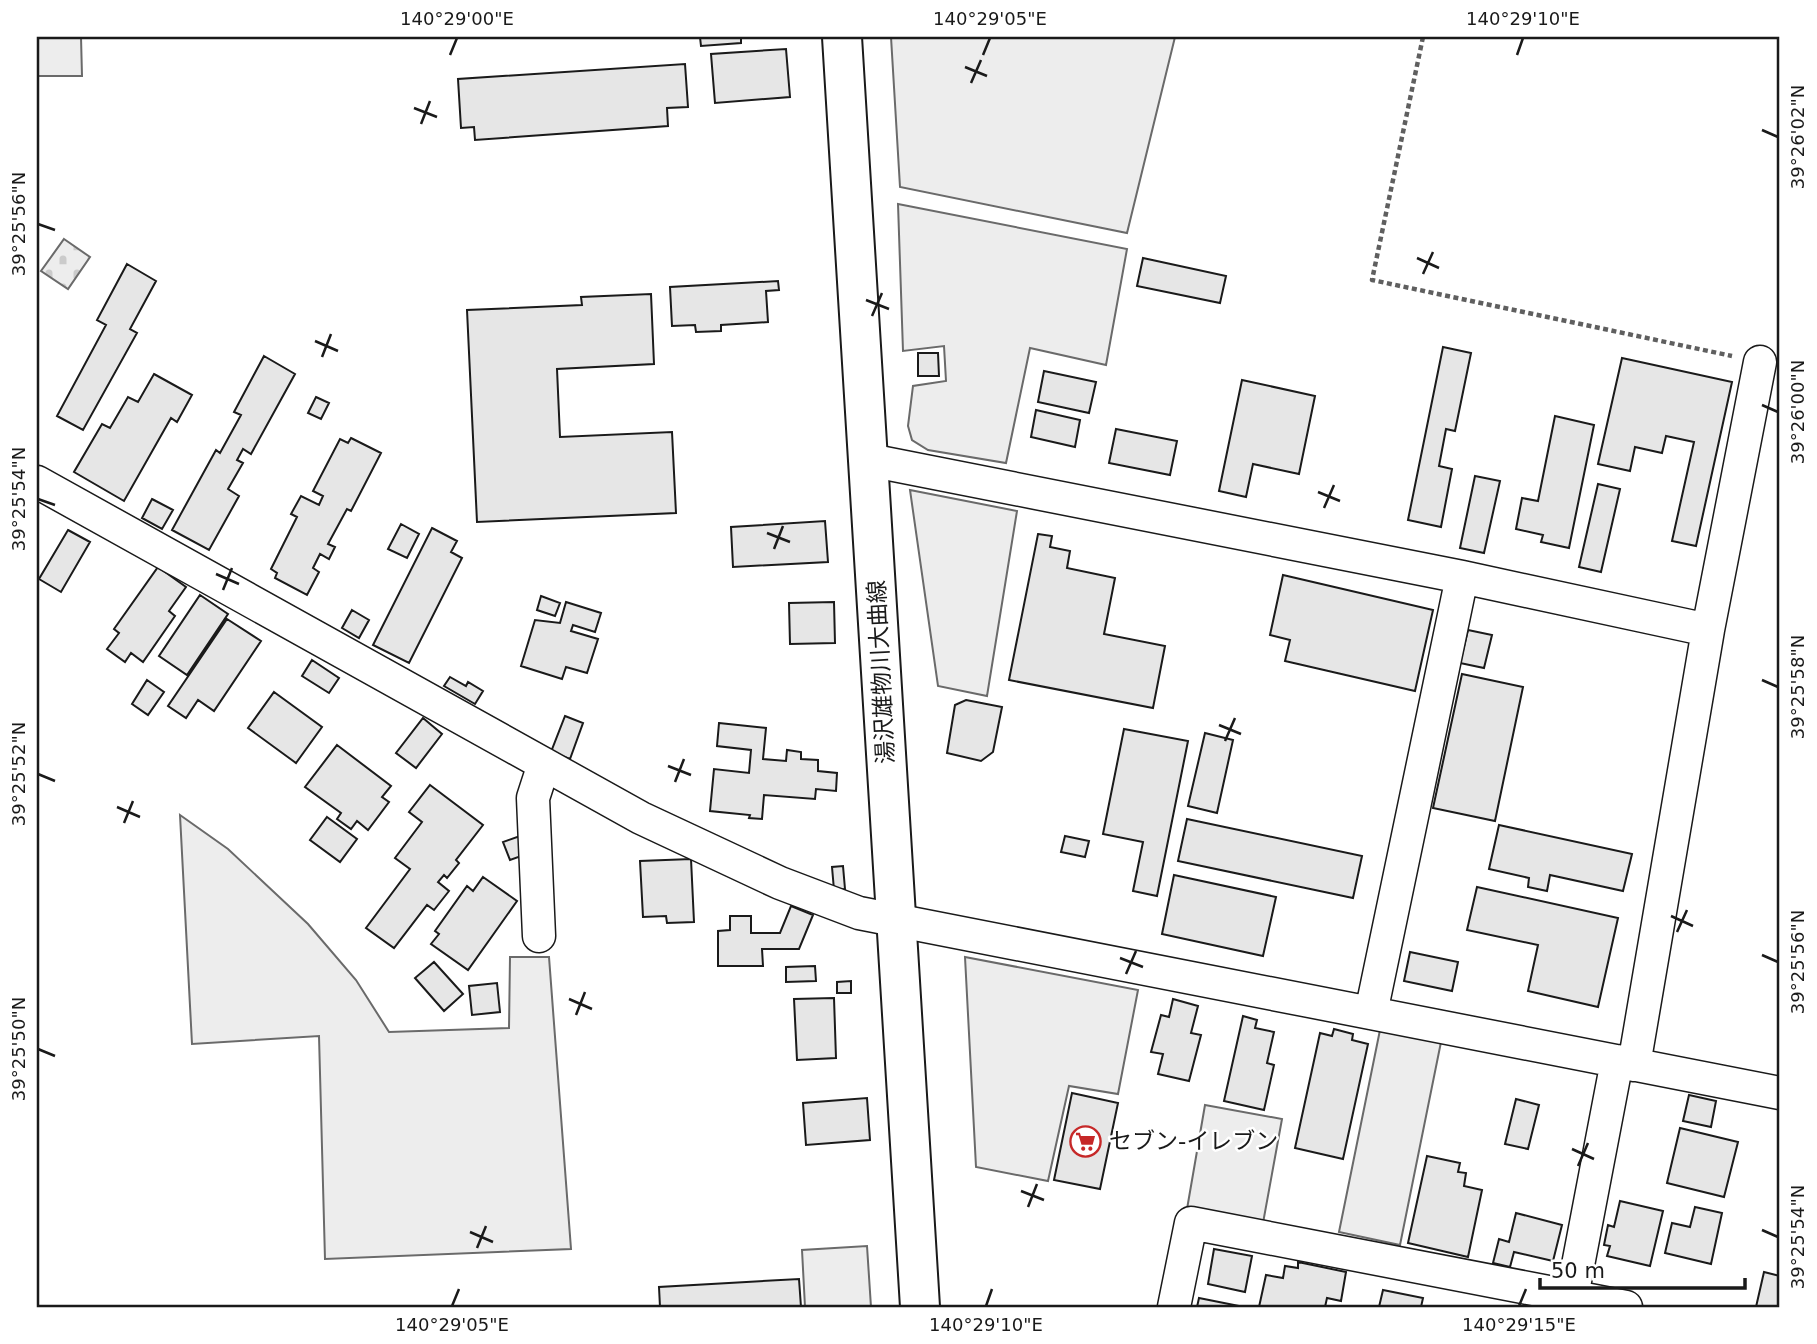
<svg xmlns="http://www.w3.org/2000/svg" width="1817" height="1344" font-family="'DejaVu Sans','Noto Sans JP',sans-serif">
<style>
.built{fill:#ededed;stroke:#6a6a6a;stroke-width:2}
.cemetery{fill:url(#cemetery-stones);stroke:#6a6a6a;stroke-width:2}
.building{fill:#e6e6e6;stroke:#1a1a1a;stroke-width:2}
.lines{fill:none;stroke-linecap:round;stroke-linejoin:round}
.minor-casing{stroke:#1a1a1a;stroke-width:35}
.major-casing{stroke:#1a1a1a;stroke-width:42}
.path{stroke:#5f5f5f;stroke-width:4.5;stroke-dasharray:5 3.5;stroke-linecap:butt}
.minor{stroke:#fff;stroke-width:32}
.major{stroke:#fff;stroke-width:38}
.ticks{fill:none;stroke:#1a1a1a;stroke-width:2.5}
.labels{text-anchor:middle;stroke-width:5;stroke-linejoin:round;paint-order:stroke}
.street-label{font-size:23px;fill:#1a1a1a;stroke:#fff}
.poi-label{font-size:23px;fill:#1a1a1a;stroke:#fff;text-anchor:start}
.neatline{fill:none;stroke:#1a1a1a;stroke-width:2.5}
.ticks-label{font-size:18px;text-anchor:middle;fill:#1a1a1a}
</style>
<defs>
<pattern id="cemetery-stones" width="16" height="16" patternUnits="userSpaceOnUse" patternTransform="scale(1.75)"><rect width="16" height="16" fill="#ededed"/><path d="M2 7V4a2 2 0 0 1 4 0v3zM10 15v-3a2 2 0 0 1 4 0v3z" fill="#cbcbcb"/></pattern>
</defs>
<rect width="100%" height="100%" fill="#fff"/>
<path class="built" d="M 37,37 L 81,37 L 82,76 L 37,76 Z
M 891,37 L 1175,37 L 1127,233 L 900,187 Z
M 898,204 L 1127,249 L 1106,365 L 1030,348 L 1006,463 L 928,450 L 912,440 L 908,426 L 913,386 L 946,381 L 944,346 L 903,351 Z
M 910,490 L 1017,511 L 987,696 L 938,686 Z
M 180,815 L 228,849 L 308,924 L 356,980 L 389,1032 L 509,1028 L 510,957 L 549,957 L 571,1249 L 325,1259 L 319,1036 L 192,1044 Z
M 965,957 L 1138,990 L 1118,1094 L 1069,1086 L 1048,1181 L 976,1167 Z
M 1380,1030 L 1441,1042 L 1400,1245 L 1339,1232 Z
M 1205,1105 L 1282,1119 L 1263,1223 L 1187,1209 Z
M 867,1246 L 871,1307 L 805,1307 L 802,1250 Z"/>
<path class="cemetery" d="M 64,239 L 90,257 L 68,289 L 41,271 Z"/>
<path class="building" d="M 700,37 L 741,37 L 741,43 L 701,46 Z
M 786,49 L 790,97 L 715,103 L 711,54 Z
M 685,64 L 688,107 L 667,108 L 668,126 L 475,140 L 474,127 L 461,128 L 458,79 Z
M 1143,258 L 1226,276 L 1220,303 L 1137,286 Z
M 127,264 L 156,281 L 130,329 L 137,333 L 83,430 L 57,416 L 106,325 L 97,320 Z
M 778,281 L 779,290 L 766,291 L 768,322 L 721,325 L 721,331 L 696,332 L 695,325 L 672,326 L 670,287 Z
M 651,294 L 654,364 L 557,369 L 560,437 L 672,432 L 676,513 L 477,522 L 467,310 L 582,305 L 581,297 Z
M 1443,347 L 1471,353 L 1455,431 L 1446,429 L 1439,466 L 1452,469 L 1441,527 L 1408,520 Z
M 918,353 L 938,353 L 939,376 L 918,376 Z
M 264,356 L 295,374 L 251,454 L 243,449 L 237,460 L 243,463 L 228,489 L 239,496 L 209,550 L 172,530 L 216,450 L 220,453 L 241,415 L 234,412 Z
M 1622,358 L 1732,382 L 1696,546 L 1672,541 L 1694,442 L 1666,436 L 1662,453 L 1635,447 L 1630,471 L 1598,464 Z
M 1044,371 L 1096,382 L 1089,413 L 1038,402 Z
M 154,374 L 192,395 L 177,422 L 171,418 L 124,501 L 74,472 L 102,424 L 110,428 L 128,397 L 138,402 Z
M 1242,380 L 1315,396 L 1299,474 L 1253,464 L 1246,497 L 1219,491 Z
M 316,397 L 329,403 L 321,419 L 308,413 Z
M 1036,410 L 1080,420 L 1075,447 L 1031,437 Z
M 1555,416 L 1594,425 L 1569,548 L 1541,542 L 1543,535 L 1516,529 L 1522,498 L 1538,501 Z
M 1116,429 L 1177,441 L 1170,475 L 1109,463 Z
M 351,438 L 381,453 L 351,511 L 347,509 L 328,544 L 335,547 L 329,559 L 320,554 L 313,568 L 319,572 L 307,595 L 275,578 L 277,573 L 271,569 L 297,517 L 291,514 L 301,496 L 319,505 L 323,496 L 313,491 L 340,439 L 348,443 Z
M 1475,476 L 1500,481 L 1484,553 L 1460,548 Z
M 1598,484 L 1620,489 L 1601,572 L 1579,567 Z
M 152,499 L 173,510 L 162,529 L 142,518 Z
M 825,521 L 828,562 L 733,567 L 731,527 Z
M 401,524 L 419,534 L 407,558 L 388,549 Z
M 432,528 L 457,541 L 451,552 L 462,558 L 409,663 L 373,645 Z
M 68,530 L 90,542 L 61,592 L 39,579 Z
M 1038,534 L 1052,536 L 1050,547 L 1070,551 L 1067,568 L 1115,578 L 1104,634 L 1165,646 L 1153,708 L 1009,680 Z
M 158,567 L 186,587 L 169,611 L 175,616 L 143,662 L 131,653 L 125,662 L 107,649 L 119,633 L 114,629 Z
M 1283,575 L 1433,610 L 1415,691 L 1285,661 L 1290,640 L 1270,635 Z
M 200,595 L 228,614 L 187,675 L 159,656 Z
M 541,596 L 560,603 L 555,616 L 537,610 Z
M 566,602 L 601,613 L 595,632 L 573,625 L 571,631 L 598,639 L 587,673 L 566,667 L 562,679 L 521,666 L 535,620 L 560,623 Z
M 834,602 L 835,643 L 790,644 L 789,603 Z
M 352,610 L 369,620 L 359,638 L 342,628 Z
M 227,619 L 261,641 L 214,711 L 198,700 L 186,718 L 168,706 Z
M 1468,630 L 1492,635 L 1484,668 L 1460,663 Z
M 312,660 L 339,678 L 329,693 L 302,676 Z
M 1462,674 L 1523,687 L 1495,821 L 1433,808 Z
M 450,677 L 466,686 L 468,682 L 483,691 L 475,704 L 444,686 Z
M 147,680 L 164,692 L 148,715 L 132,704 Z
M 274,692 L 322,727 L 296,763 L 248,728 Z
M 966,700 L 1002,707 L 993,752 L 981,761 L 947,753 L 955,705 Z
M 565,716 L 583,723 L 570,759 L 551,752 Z
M 423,718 L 442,734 L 416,768 L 396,753 Z
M 719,723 L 766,728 L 763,759 L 786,761 L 787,750 L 801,752 L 801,759 L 818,760 L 818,771 L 837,773 L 836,791 L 816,789 L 815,799 L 764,795 L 762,819 L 749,818 L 750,815 L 710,811 L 714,769 L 749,773 L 751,750 L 717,746 Z
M 1124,729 L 1188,741 L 1157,896 L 1133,891 L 1143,842 L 1103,834 Z
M 1205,733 L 1233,740 L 1217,813 L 1188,806 Z
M 337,745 L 391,786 L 382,797 L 389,802 L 368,830 L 357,821 L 351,829 L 337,819 L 341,813 L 305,787 Z
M 430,785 L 483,825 L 456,860 L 459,863 L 447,878 L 444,875 L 438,882 L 449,891 L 434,910 L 427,905 L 394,948 L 366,928 L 410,869 L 395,858 L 422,822 L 409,812 Z
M 327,817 L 357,839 L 340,862 L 310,840 Z
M 1187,819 L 1362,856 L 1353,898 L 1178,861 Z
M 1499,825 L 1632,854 L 1623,891 L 1550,875 L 1547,891 L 1528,887 L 1529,878 L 1489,869 Z
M 520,836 L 527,854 L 510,860 L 503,842 Z
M 1065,836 L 1089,841 L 1085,857 L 1061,852 Z
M 691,859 L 694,922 L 667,923 L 666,916 L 643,917 L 640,861 Z
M 843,866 L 845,889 L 834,890 L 832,867 Z
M 1174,875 L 1276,897 L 1263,956 L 1162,934 Z
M 483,877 L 517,901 L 468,970 L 431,944 L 439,934 L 435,931 L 467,886 L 473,891 Z
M 1477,887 L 1618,918 L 1598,1007 L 1528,991 L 1538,945 L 1467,930 Z
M 791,906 L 813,915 L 799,949 L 762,949 L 763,966 L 718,966 L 718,931 L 730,930 L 730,916 L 751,916 L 751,933 L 780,933 Z
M 1410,952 L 1458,962 L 1452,991 L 1404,981 Z
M 434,962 L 463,994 L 444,1011 L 415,978 Z
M 815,966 L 816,981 L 786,982 L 786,967 Z
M 851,981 L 851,993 L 837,993 L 837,982 Z
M 497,983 L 500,1012 L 472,1015 L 469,986 Z
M 834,998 L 836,1058 L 797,1060 L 794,999 Z
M 1173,999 L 1198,1006 L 1191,1033 L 1201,1035 L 1189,1081 L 1158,1074 L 1163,1054 L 1151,1052 L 1161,1015 L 1169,1017 Z
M 1243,1016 L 1257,1020 L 1255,1028 L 1274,1032 L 1267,1063 L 1274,1065 L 1264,1110 L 1224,1101 Z
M 1334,1029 L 1353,1034 L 1352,1040 L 1368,1044 L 1343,1159 L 1295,1148 L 1320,1033 L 1332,1036 Z
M 1072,1093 L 1118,1103 L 1100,1189 L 1054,1180 Z
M 1689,1095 L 1716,1101 L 1711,1127 L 1683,1121 Z
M 867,1098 L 870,1140 L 806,1145 L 803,1103 Z
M 1516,1099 L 1539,1105 L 1528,1149 L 1505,1144 Z
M 1680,1128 L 1738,1142 L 1724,1197 L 1667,1183 Z
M 1427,1156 L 1460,1163 L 1458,1172 L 1466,1173 L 1464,1186 L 1482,1190 L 1468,1257 L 1408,1243 Z
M 1620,1201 L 1663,1211 L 1650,1266 L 1607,1256 L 1610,1246 L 1604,1245 L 1608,1225 L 1614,1227 Z
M 1695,1207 L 1722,1213 L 1711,1264 L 1665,1253 L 1672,1223 L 1690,1227 Z
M 1516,1213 L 1562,1225 L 1553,1261 L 1514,1252 L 1510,1267 L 1493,1263 L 1499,1239 L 1509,1242 Z
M 1214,1249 L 1252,1256 L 1245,1292 L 1208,1284 Z
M 1298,1262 L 1346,1272 L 1341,1301 L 1327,1298 L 1325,1307 L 1259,1307 L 1266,1275 L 1283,1278 L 1285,1266 L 1298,1268 Z
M 1764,1272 L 1780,1276 L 1780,1307 L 1756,1307 Z
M 799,1279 L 801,1307 L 660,1307 L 659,1287 Z
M 1383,1290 L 1423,1298 L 1421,1307 L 1379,1307 Z
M 1199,1298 L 1244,1307 L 1197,1307 Z"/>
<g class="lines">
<defs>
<path id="minor" d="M 869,460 L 1462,577 L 1708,630
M 37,482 L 641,818 L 780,883 L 859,913 L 1780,1093
M 539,936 L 533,798 L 544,764
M 1371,1013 L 1462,577
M 1634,1065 L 1708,630 L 1760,362
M 1174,1307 L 1191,1223 L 1626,1307
M 1570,1307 L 1617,1061"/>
<path id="major" d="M 842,37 L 920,1307"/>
</defs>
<use href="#minor" class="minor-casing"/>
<use href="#major" class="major-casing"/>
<path class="path" d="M 1423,37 L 1372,280 L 1732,356"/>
<use href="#minor" class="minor"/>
<use href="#major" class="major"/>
</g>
<path class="ticks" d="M 450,55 L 457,38M 983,55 L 990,38M 1517,55 L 1523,38M 965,67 L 987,76M 971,83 L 981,60M 414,108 L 437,117M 421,124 L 430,101M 1762,130 L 1778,137M 38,224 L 55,230M 1417,258 L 1439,268M 1423,274 L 1433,252M 866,300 L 889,309M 872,316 L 882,293M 315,341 L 338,351M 322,357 L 331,334M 1762,405 L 1778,412M 1318,492 L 1340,501M 38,499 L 55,505M 1324,508 L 1334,485M 767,533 L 790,542M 774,549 L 783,526M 216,574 L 239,584M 223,590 L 232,568M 1762,680 L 1778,687M 1219,725 L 1241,734M 1225,741 L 1235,718M 668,766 L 691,775M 38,774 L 55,781M 675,782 L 684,759M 117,807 L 140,817M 124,823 L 133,801M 1671,916 L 1693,926M 1677,932 L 1687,910M 1762,955 L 1778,962M 1120,958 L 1143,967M 1126,974 L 1136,951M 569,999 L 592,1009M 576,1015 L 585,992M 38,1049 L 55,1056M 1572,1149 L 1594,1159M 1578,1166 L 1588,1143M 1021,1191 L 1044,1200M 1028,1207 L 1037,1184M 1762,1230 L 1778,1237M 470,1232 L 493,1242M 477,1248 L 486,1226M 452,1306 L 459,1289M 986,1306 L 992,1289M 1519,1306 L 1526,1289"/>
<defs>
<symbol id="supermarket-ring" viewBox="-11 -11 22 22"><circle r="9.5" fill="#fff" stroke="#c62828" stroke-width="1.5"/><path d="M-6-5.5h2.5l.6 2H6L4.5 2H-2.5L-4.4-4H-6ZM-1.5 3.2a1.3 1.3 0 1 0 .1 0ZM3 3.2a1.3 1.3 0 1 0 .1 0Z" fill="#c62828"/></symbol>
</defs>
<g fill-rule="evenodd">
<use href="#supermarket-ring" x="1068" y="1124" width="35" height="35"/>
</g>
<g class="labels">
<g class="street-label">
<text transform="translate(881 672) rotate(-93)" y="8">湯沢雄物川大曲線</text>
</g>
<g class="poi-label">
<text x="1109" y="1149">セブン-イレブン</text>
</g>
</g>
<rect width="1817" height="1344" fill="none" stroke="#ffffff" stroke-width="77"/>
<path d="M1540 1278v10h205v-10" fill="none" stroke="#1a1a1a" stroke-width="3.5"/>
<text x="1551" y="1278" font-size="21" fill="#1a1a1a" stroke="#ffffff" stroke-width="5" paint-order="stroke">50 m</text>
<rect x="38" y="38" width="1740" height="1268" class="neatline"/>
<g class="ticks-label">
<text x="457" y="25">140°29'00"E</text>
<text x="990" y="25">140°29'05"E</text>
<text x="1523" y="25">140°29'10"E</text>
<text transform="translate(1798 137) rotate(-90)" y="6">39°26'02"N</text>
<text transform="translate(19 224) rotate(-90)" y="6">39°25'56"N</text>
<text transform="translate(1798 412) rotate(-90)" y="6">39°26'00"N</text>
<text transform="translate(19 499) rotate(-90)" y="6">39°25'54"N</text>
<text transform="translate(1798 687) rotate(-90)" y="6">39°25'58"N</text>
<text transform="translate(19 774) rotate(-90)" y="6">39°25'52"N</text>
<text transform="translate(1798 962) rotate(-90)" y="6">39°25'56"N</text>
<text transform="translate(19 1049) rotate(-90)" y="6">39°25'50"N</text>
<text transform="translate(1798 1237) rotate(-90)" y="6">39°25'54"N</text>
<text x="452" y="1331">140°29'05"E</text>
<text x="986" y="1331">140°29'10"E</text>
<text x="1519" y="1331">140°29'15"E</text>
</g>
</svg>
